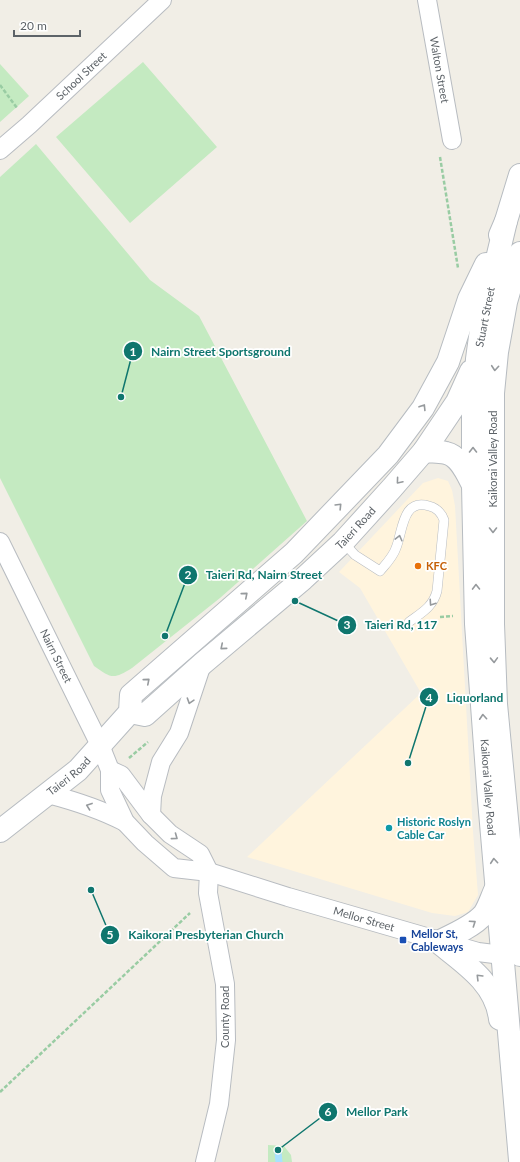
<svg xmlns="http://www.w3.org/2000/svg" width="520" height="1162" font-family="Lato,sans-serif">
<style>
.commercial{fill:#fff4dd}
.green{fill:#c4eac1}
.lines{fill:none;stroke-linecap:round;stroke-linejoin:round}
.stream{stroke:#a8e1ff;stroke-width:7}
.lane-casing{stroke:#b8bcc1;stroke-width:10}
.street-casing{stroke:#b8bcc1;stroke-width:20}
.secondary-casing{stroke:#b7bcc1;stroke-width:24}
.path{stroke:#99cca3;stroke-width:2.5;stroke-dasharray:4 2;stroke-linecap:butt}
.lane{stroke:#fff;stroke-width:9}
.street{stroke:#fff;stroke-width:18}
.secondary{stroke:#fff;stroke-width:22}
.oneway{stroke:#969a9d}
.food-dot{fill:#e8710a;stroke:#fff;stroke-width:1.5}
.culture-dot{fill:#0f9aa8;stroke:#fff;stroke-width:1.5}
.transit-dot{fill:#1a4fb4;stroke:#fff;stroke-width:1.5}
.labels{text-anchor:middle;stroke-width:3.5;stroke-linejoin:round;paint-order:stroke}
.street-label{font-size:11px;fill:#5d6368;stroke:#fff}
.food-label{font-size:11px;font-weight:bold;fill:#c56008;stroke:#fff;text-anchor:start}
.culture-label{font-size:11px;font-weight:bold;fill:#0d838f;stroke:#fff;text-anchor:start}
.transit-label{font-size:11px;font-weight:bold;fill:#164399;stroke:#fff;text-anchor:start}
.leader{fill:none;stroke:#0f766e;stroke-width:1.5}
.callout-dot{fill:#0f766e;stroke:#fff;stroke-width:1.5}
.mark-label{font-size:12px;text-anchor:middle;font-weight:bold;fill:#fff}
.callout-label{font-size:12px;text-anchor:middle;font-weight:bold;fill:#0f766e;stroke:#fff;stroke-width:3.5;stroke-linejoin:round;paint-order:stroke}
</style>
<rect width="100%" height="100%" fill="#f1eee6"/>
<path class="commercial" d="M 438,478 L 448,481 L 452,490 L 455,506 L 473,831 L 478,895 L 468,912 L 455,916 L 432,913 L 247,857 L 421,693 L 360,588 L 339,572 L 423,483 Z"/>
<path class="green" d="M 143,62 L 217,147 L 130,223 L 56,137 Z
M 0,64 L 29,96 L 0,122 Z
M 36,144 L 150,280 L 199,316 L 307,521 L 220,598 L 132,668 C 113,680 111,678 94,666 L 0,478 L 0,177 Z
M 268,1145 L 284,1146 L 291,1155 L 292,1162 L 268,1162 Z"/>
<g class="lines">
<path class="stream" d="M 278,1152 L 279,1162"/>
<defs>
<path id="lane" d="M 343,542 L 355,555 L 380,571 C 386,564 393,557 396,548 C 403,531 402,498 429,506 C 437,508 441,512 444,520 L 437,591 C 433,607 421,613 409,622"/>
<g id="street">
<path id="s1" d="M 427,0 L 452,140"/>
<path id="s2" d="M 0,150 L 29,125 L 162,0"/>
<path id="s3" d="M 0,542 L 100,745 L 110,770 L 110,790 L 125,822 L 145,843 L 174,868 L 209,872 L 288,897 L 478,952 L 502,955 L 515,955"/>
<path d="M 110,770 L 121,775 L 151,815 L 170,834 L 200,854 L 209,872"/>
<path d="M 48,794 C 75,801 100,809 125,822"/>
<path d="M 151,815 L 152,796 L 161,762 L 179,733 L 202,664"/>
<path d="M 205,1162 L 219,1104 L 226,1040 L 225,984 L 208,893 L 209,872"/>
</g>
<g id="secondary">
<path id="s4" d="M 506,221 L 482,322 L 477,359 L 473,414 L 473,485 L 476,624 L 489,800 L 520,1160"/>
<path d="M 500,235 L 506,221 L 520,175"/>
<path d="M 520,253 L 506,302 L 497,352 L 493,393 L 493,624 L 496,704 L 520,955"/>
<path d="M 424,451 C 431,452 439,451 446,453 C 460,456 467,474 473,485"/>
<path id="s5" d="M 130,712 L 145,715 L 202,664 L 303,579 L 343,542 L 392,488 L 424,451 L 457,402 L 471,371"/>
<path id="s6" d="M 0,831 L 78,770 L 130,712 L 131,695 L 294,553 L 388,455 L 423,408 L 448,362 L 469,299 L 486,264"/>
<path d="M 496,888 C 492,896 489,907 484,914 C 474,926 453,935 438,942 C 464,963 496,983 500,1019"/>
</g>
</defs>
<use href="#lane" class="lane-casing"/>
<use href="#street" class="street-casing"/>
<use href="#secondary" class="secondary-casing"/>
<path class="path" d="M 0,85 L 17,108
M 440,157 L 458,268
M 440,617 L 453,616
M 129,758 L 148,742
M 0,1092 L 190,913"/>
<use href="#lane" class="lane"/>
<use href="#street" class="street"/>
<use href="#secondary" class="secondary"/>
</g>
<defs><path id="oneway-chevron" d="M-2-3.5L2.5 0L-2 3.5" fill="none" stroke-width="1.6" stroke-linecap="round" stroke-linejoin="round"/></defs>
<g class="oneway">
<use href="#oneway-chevron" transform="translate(495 368) rotate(95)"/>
<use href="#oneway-chevron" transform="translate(423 407) rotate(-58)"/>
<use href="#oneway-chevron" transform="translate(473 450) rotate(-90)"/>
<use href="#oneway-chevron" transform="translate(399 481) rotate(130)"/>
<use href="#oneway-chevron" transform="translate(339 506) rotate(-46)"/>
<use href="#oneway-chevron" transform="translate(493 530) rotate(90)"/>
<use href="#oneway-chevron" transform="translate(399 538) rotate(-76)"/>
<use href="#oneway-chevron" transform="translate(476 587) rotate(-91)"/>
<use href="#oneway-chevron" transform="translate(245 595) rotate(-41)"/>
<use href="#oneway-chevron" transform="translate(432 603) rotate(124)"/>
<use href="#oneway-chevron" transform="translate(223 647) rotate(140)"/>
<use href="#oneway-chevron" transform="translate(494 660) rotate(88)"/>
<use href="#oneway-chevron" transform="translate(147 681) rotate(-41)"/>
<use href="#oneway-chevron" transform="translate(190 701) rotate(108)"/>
<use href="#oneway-chevron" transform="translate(483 717) rotate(-94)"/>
<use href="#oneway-chevron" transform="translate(89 806) rotate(-160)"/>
<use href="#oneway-chevron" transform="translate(175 837) rotate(36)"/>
<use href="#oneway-chevron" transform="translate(494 861) rotate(-95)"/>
<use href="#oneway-chevron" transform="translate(473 923) rotate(-34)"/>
<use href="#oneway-chevron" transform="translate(479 977) rotate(-135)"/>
</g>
<circle class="food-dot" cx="418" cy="566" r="4"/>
<circle class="culture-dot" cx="389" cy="828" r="4"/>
<rect class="transit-dot" x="399" y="936" width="8" height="8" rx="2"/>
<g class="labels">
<g class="street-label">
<text dy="4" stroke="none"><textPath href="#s1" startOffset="71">Walton Street</textPath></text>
<text dy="4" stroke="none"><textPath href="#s2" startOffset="110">School Street</textPath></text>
<text transform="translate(485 317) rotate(-79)" y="4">Stuart Street</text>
<text transform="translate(493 459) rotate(-90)" y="4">Kaikorai Valley Road</text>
<text dy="4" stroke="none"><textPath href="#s5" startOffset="297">Taieri Road</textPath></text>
<text dy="4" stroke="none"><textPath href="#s3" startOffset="127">Nairn Street</textPath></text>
<text dy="4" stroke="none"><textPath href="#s6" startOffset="88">Taieri Road</textPath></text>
<text dy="4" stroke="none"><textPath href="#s4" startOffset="570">Kaikorai Valley Road</textPath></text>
<text dy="4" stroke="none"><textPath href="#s3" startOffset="573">Mellor Street</textPath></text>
<text transform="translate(225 1017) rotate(-90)" y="4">County Road</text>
</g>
<g class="food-label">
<text x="426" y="570">KFC</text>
</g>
<g class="culture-label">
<text x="397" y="826">Historic Roslyn<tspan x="397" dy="13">Cable Car</tspan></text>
</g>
<g class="transit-label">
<text x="411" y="938">Mellor St,<tspan x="411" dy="13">Cableways</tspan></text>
</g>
</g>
<path class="leader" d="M121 397L133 351M165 636L188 575M295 601L347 625M408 763L429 697M91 890L110 935M278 1150L328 1112"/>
<g class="callout-dot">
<circle cx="121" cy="397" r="4"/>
<circle cx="165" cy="636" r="4"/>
<circle cx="295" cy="601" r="4"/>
<circle cx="408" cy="763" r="4"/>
<circle cx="91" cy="890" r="4"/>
<circle cx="278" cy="1150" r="4"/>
<circle cx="133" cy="351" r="10"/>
<circle cx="188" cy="575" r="10"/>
<circle cx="347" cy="625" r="10"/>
<circle cx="429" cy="697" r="10"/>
<circle cx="110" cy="935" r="10"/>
<circle cx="328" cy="1112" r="10"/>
</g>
<g class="mark-label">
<text x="133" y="356">1</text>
<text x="188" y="579">2</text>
<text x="347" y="629">3</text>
<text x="429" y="702">4</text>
<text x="110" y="939">5</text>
<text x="328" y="1116">6</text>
</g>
<g class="callout-label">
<text x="221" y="356">Nairn Street Sportsground</text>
<text x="264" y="579">Taieri Rd, Nairn Street</text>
<text x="401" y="629">Taieri Rd, 117</text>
<text x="475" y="702">Liquorland</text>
<text x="206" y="939">Kaikorai Presbyterian Church</text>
<text x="377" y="1116">Mellor Park</text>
</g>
<path d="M14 30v6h66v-6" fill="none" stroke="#5d6368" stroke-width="2"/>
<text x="20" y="30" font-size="12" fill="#5d6368" stroke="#ffffff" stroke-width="3" paint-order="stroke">20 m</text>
</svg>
